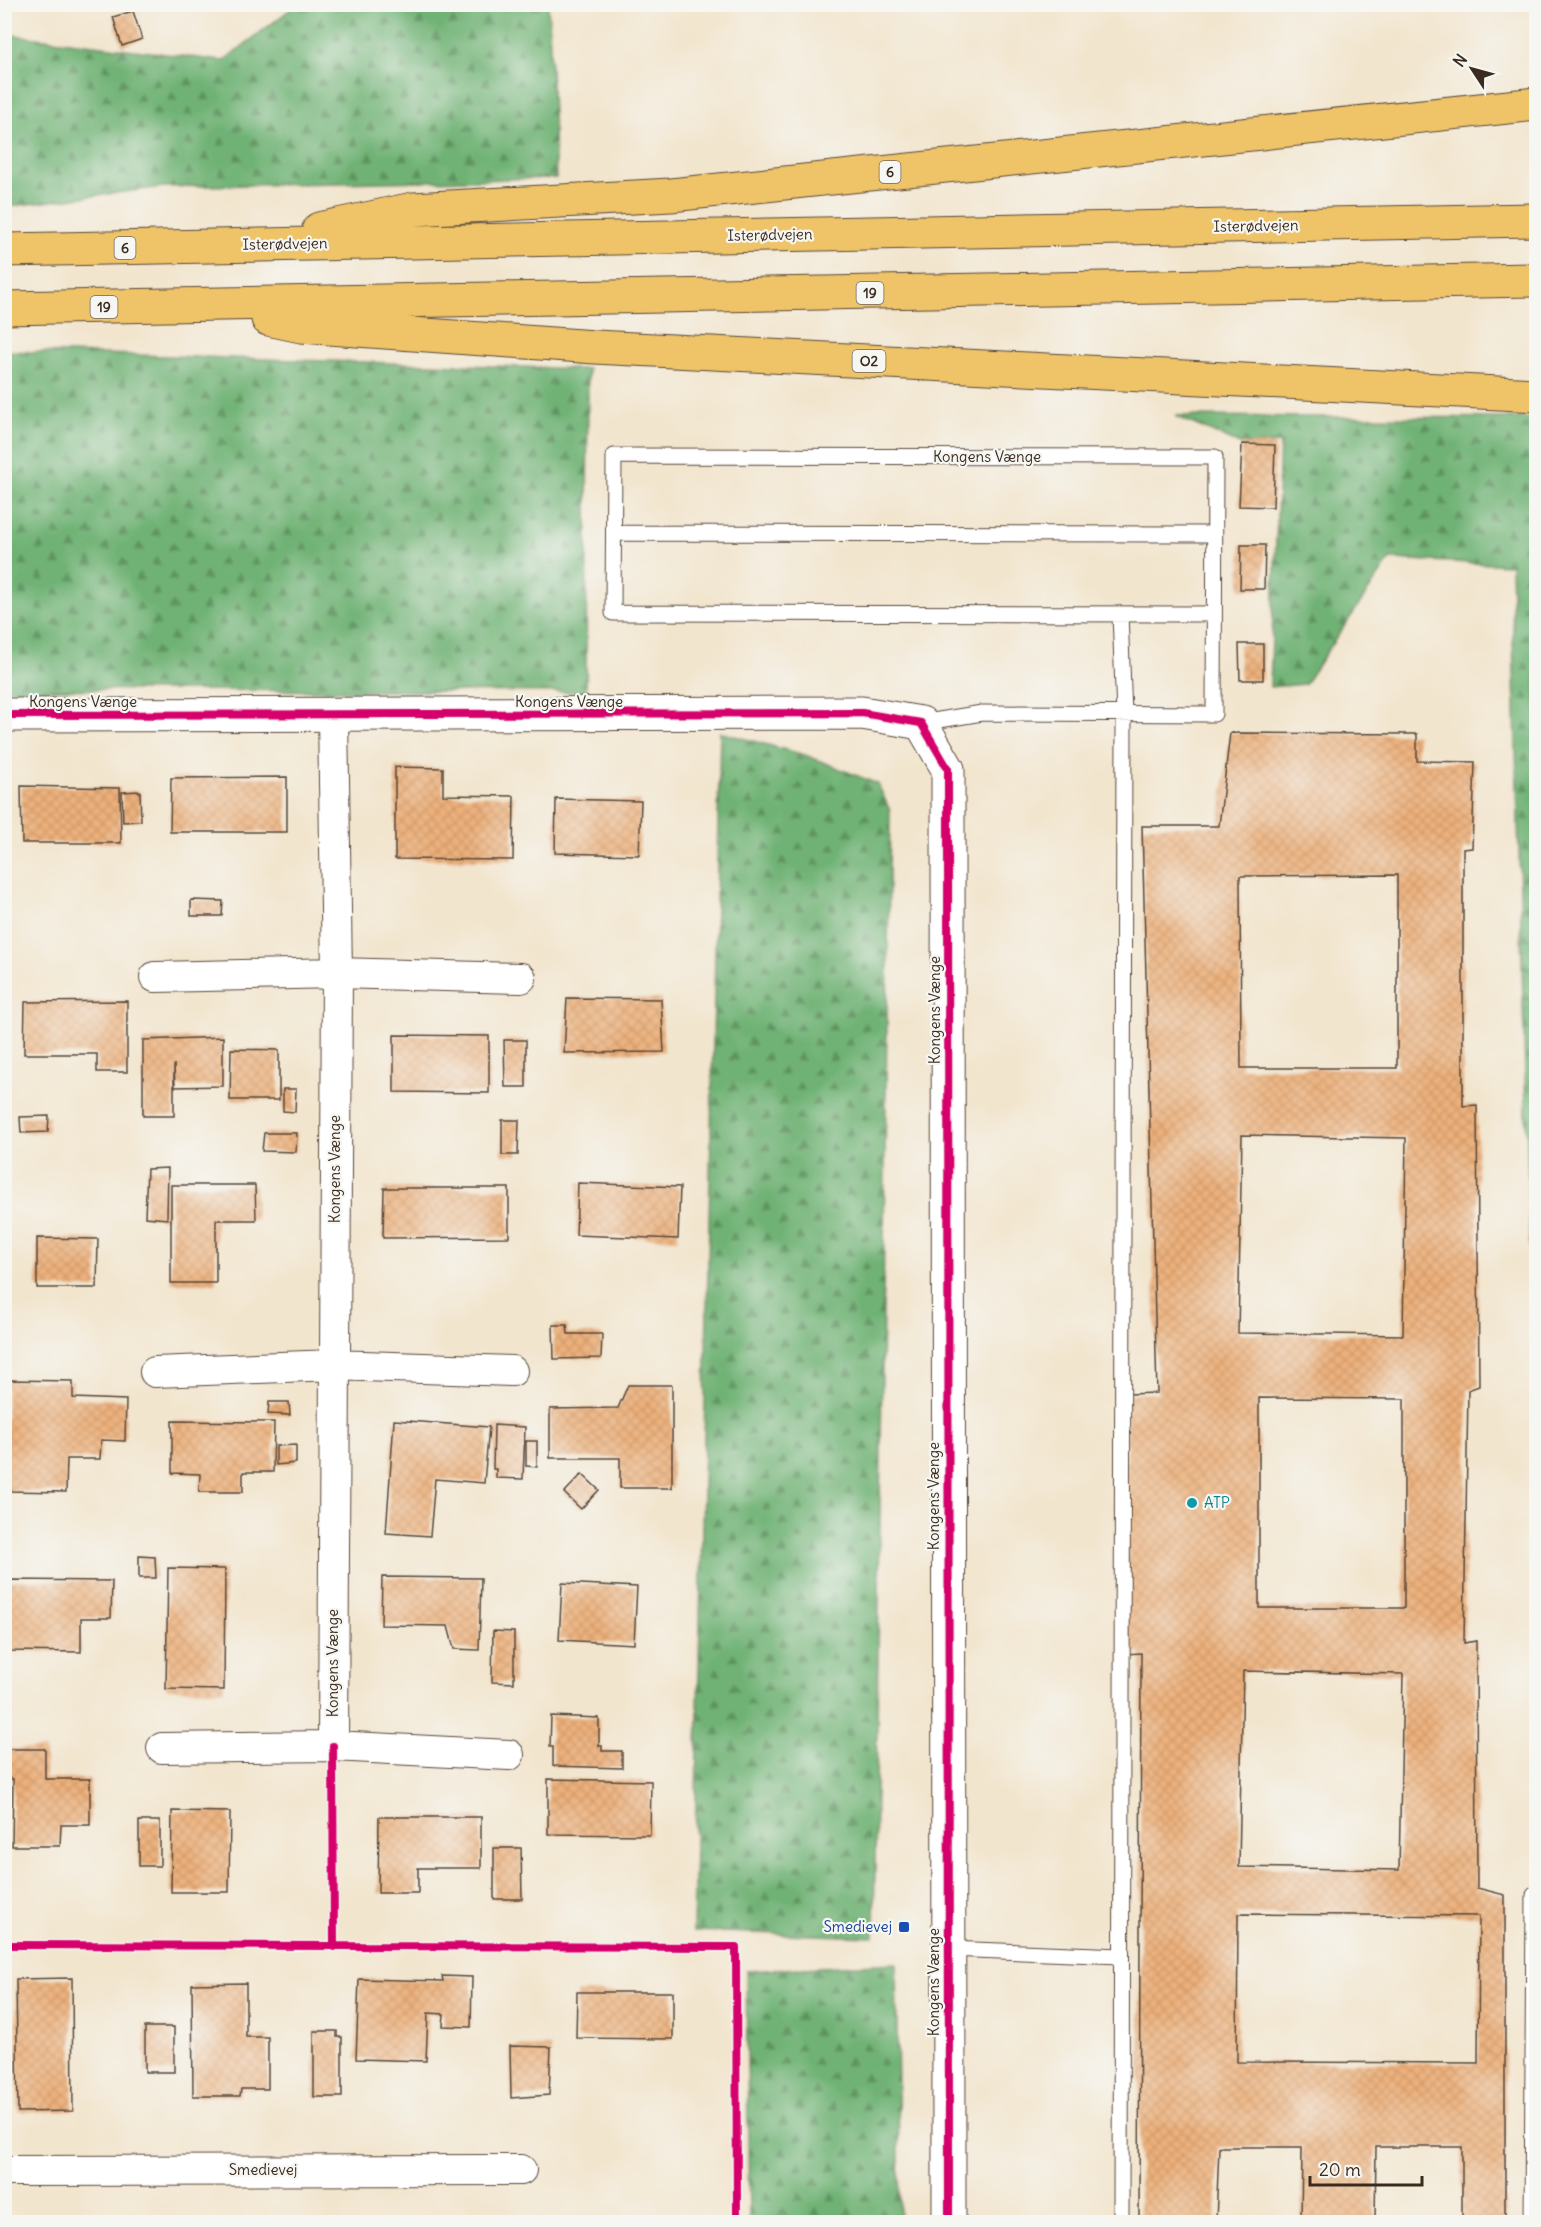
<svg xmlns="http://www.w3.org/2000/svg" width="1541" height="2227" font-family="Delius,sans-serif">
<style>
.forest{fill:url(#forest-firs);stroke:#566e4a;stroke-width:1.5}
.building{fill:url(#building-cross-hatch);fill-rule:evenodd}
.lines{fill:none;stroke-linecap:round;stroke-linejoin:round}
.service-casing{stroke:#564638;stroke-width:17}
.minor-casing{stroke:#564638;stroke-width:32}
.tertiary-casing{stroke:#564638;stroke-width:35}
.trunk-casing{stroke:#564638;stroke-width:35}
.service{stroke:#fff;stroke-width:15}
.minor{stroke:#fff;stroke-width:30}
.tertiary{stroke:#fff;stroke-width:33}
.trunk{stroke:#efc469;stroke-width:33}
.cycleway-casing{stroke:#f6f6f2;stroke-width:11}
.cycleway{stroke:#d6006c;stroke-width:8}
.culture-dot{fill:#0f9aa8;stroke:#f6f6f2;stroke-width:2}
.transit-dot{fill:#1a4fb4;stroke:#f6f6f2;stroke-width:2}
.labels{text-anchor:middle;stroke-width:4.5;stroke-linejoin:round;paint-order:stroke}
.shield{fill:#f6f6f2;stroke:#73675e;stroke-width:1.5}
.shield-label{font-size:14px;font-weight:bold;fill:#3b2a1e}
.street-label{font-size:15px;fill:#3b2a1e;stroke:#f6f6f2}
.culture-label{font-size:15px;fill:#0d838f;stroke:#f6f6f2;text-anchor:start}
.transit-label{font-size:15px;fill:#164399;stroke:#f6f6f2;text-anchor:end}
</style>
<defs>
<pattern id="forest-firs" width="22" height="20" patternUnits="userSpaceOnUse" patternTransform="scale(1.5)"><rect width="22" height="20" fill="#70b275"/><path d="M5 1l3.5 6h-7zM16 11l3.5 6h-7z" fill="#5d915f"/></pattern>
<pattern id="building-cross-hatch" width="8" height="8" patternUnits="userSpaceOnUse" patternTransform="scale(1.5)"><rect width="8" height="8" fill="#edb17b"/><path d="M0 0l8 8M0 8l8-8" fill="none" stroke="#cc986a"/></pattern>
</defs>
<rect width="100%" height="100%" fill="#f6f6f2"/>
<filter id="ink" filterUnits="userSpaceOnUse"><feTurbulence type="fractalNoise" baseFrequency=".0167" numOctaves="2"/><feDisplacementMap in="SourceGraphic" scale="12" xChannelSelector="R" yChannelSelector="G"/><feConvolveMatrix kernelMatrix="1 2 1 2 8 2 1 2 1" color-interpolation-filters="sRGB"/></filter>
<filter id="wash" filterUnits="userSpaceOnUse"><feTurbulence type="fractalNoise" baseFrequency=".008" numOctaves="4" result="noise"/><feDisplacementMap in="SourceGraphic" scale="24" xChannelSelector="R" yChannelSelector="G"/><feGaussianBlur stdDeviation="1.35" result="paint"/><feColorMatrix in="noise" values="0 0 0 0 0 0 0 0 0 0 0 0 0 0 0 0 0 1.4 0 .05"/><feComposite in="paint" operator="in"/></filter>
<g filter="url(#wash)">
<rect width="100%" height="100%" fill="#f2e5ce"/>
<path class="forest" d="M 296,5 L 548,5 L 556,178 L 163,187 L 5,207 L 5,34 L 223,61 Z
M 5,351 L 588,369 L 586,692 L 5,689 Z
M 1175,416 L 1536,418 L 1536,1475 L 1511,565 L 1390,559 L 1305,684 L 1270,687 L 1280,443 L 1242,445 Z
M 720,732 L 805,755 L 878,784 L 890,811 L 874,1937 L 693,1931 Z
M 896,1963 L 900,2222 L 749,2222 L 746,1971 Z"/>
<g id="blocks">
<path class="building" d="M 133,11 L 142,39 L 122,46 L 113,17 Z
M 1242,444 L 1275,445 L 1273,507 L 1239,506 Z
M 1241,545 L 1265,545 L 1264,589 L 1240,589 Z
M 1239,644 L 1263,644 L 1263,680 L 1240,680 Z
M 1230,733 L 1417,734 L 1417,761 L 1475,762 L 1472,848 L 1463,849 L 1463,1106 L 1477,1105 L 1479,1386 L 1468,1390 L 1464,1643 L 1476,1641 L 1477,1888 L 1505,1895 L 1505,2222 L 1462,2222 L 1462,2147 L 1376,2147 L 1375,2222 L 1301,2222 L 1302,2147 L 1219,2147 L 1216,2222 L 1139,2222 L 1141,1653 L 1125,1654 L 1127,1394 L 1157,1393 L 1142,826 L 1219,826 ZM 1397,875 L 1397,1068 L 1241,1068 L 1240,876 ZM 1242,1135 L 1406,1138 L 1403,1335 L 1238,1333 ZM 1259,1398 L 1404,1399 L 1404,1608 L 1259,1608 ZM 1243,1671 L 1403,1674 L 1399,1870 L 1239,1867 ZM 1238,1914 L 1479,1916 L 1478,2063 L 1237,2062 Z
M 395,767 L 443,768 L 443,795 L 514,796 L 513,860 L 395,859 Z
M 287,777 L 287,832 L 170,832 L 171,778 Z
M 21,786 L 120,788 L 121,843 L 22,843 Z
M 140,791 L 141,821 L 123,822 L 122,792 Z
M 556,799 L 641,801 L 639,855 L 555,853 Z
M 191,900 L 223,901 L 222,916 L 191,916 Z
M 567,998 L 661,999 L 664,1052 L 564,1053 Z
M 127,1001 L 127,1072 L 97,1072 L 97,1054 L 24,1054 L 25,1002 Z
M 394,1035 L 489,1036 L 489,1093 L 394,1092 Z
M 223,1037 L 223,1086 L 175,1087 L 174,1064 L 174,1116 L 143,1116 L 143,1040 Z
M 504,1040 L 526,1040 L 526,1087 L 505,1087 Z
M 231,1049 L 279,1050 L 279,1100 L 230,1100 Z
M 283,1089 L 296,1089 L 295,1112 L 283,1111 Z
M 49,1116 L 48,1132 L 21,1133 L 20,1117 Z
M 502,1120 L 519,1120 L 518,1155 L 502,1155 Z
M 264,1133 L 297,1133 L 296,1152 L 262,1151 Z
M 168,1168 L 167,1219 L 145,1217 L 147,1169 Z
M 578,1183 L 680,1187 L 678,1239 L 576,1235 Z
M 171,1185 L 255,1185 L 256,1220 L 216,1220 L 216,1283 L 171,1283 Z
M 384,1188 L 509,1188 L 509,1237 L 383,1238 Z
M 37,1238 L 98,1239 L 97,1288 L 37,1288 Z
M 553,1325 L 567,1325 L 568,1334 L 602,1334 L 601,1358 L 554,1359 Z
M 7,1380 L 73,1381 L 73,1398 L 126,1400 L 125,1441 L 101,1440 L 100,1459 L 67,1459 L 66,1492 L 4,1491 Z
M 628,1385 L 672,1385 L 672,1488 L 620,1488 L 620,1458 L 550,1458 L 550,1409 L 618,1408 Z
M 269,1402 L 289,1402 L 290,1415 L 268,1414 Z
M 394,1420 L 489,1427 L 484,1483 L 435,1479 L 430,1536 L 386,1533 Z
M 172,1421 L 274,1422 L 273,1472 L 243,1472 L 243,1492 L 199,1492 L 200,1474 L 172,1473 Z
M 494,1425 L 525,1427 L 523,1479 L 496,1478 L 496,1469 L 493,1469 Z
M 526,1441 L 537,1441 L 537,1467 L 526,1466 Z
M 296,1445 L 296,1463 L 276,1465 L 276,1446 Z
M 582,1474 L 599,1490 L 581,1509 L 564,1493 Z
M 139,1556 L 155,1557 L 156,1578 L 139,1578 Z
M 168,1568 L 225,1569 L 224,1690 L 166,1689 Z
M 382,1577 L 481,1578 L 479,1650 L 454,1649 L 448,1626 L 381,1625 Z
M 8,1580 L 112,1581 L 111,1618 L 81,1618 L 81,1652 L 8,1651 Z
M 562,1583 L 637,1587 L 634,1644 L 559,1640 Z
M 493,1631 L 514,1632 L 514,1683 L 492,1682 Z
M 551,1716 L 599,1718 L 599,1746 L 602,1746 L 602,1751 L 622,1751 L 622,1768 L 553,1766 L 553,1747 L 550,1747 Z
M 4,1749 L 45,1749 L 45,1779 L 90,1779 L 90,1825 L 61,1825 L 60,1846 L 12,1846 L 13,1779 L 4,1779 Z
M 548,1779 L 651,1781 L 650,1835 L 548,1834 Z
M 172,1811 L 230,1812 L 229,1892 L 171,1892 Z
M 379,1817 L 481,1817 L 481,1868 L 418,1868 L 418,1893 L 378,1893 Z
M 139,1821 L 160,1821 L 160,1866 L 139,1866 Z
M 494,1848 L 521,1848 L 522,1899 L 494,1899 Z
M 442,1976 L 472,1977 L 471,2027 L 443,2026 L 444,2014 L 428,2013 L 426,2061 L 356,2059 L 359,1979 L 443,1981 Z
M 72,1978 L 73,2111 L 18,2112 L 16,1979 Z
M 246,1983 L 246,2037 L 268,2037 L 268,2089 L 241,2089 L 240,2096 L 193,2096 L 192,1984 Z
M 577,1992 L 673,1992 L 673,2039 L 576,2038 Z
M 145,2027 L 174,2027 L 174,2072 L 145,2072 Z
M 314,2031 L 337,2031 L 337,2037 L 342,2037 L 342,2097 L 314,2097 Z
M 510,2046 L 551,2047 L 549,2095 L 511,2098 Z
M 4,2074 L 8,2074 L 8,2115 L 4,2115 Z"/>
</g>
</g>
<g filter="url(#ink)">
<use href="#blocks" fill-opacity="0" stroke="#564638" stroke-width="1.5"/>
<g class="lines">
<defs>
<path id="service" d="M 614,533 L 1215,534
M 1120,614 L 1124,714 L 1121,2222
M 921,723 L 982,713 L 1214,714 L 1215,457 L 614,456 L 613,613 L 1214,614
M 948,1949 L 1121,1956
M 1532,2222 L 1534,1895 L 1536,1895"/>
<path id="minor" d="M 155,977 L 337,973 L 521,978
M 155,1372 L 333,1365 L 512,1371
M 333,1746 L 337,973 L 333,717
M 162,1748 L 333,1746 L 509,1755
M 4,2171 L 521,2170"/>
<path id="tertiary" d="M 4,715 L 862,713 L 921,723 L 948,769 L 949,2222"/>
<path id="trunk" d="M 319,229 L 413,209 L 671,195 L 1536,104
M 4,250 L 1536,220
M 4,308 L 1536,280
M 268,319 L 301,326 L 595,347 L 1536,395"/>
</defs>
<use href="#service" class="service-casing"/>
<use href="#minor" class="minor-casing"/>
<use href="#tertiary" class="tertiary-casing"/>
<use href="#trunk" class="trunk-casing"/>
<use href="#service" class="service"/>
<use href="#minor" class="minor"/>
<use href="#tertiary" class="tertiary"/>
<use href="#trunk" class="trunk"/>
<defs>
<path id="cycleway" d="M 4,715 L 862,713 L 921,723 L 948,769 L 949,2222
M 333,1746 L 334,1947
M 4,1945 L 736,1947 L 737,2222"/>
</defs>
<use href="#cycleway" class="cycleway-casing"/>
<use href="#cycleway" class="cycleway"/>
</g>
</g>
<circle class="culture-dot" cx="1192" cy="1503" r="6"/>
<rect class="transit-dot" x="898" y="1921" width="12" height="12" rx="3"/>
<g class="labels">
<g class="shield">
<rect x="879.5" y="161" width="21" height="22" rx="4.5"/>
<rect x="114.5" y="237" width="21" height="22" rx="4.5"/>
<rect x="856.5" y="282" width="27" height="22" rx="4.5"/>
<rect x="90.5" y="296" width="27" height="22" rx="4.5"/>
<rect x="852.5" y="350" width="33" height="22" rx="4.5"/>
</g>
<g class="shield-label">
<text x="890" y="177">6</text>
<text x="125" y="253">6</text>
<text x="870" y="298">19</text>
<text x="104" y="312">19</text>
<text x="869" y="366">O2</text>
</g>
<g class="street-label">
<text transform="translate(1256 226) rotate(-1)" y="5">Isterødvejen</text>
<text transform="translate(770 235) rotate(-1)" y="5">Isterødvejen</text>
<text transform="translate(285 244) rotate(-1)" y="5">Isterødvejen</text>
<text x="987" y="462">Kongens Vænge</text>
<text x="83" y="707">Kongens Vænge</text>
<text x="569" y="707">Kongens Vænge</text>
<text transform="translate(935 1010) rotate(-90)" y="5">Kongens Vænge</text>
<text transform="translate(335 1169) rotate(-90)" y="5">Kongens Vænge</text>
<text transform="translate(934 1496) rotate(-90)" y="5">Kongens Vænge</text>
<text transform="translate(333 1663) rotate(-90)" y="5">Kongens Vænge</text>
<text transform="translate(934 1982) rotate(-90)" y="5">Kongens Vænge</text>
<text x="263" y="2175">Smedievej</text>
</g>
<g class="culture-label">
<text x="1204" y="1508">ATP</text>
</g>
<g class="transit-label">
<text x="892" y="1932">Smedievej</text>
</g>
</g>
<rect width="1541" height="2227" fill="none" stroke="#f6f6f2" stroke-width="24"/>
<g transform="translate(1472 69) rotate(306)" stroke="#f6f6f2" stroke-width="4.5" paint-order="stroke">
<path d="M0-4.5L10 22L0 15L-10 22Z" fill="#3b2a1e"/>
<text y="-9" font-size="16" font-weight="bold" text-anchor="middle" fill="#3b2a1e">N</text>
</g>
<path d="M1310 2176v9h112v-9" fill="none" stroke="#3b2a1e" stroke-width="3"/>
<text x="1319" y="2176" font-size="18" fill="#3b2a1e" stroke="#f6f6f2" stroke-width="4.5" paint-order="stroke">20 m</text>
</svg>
